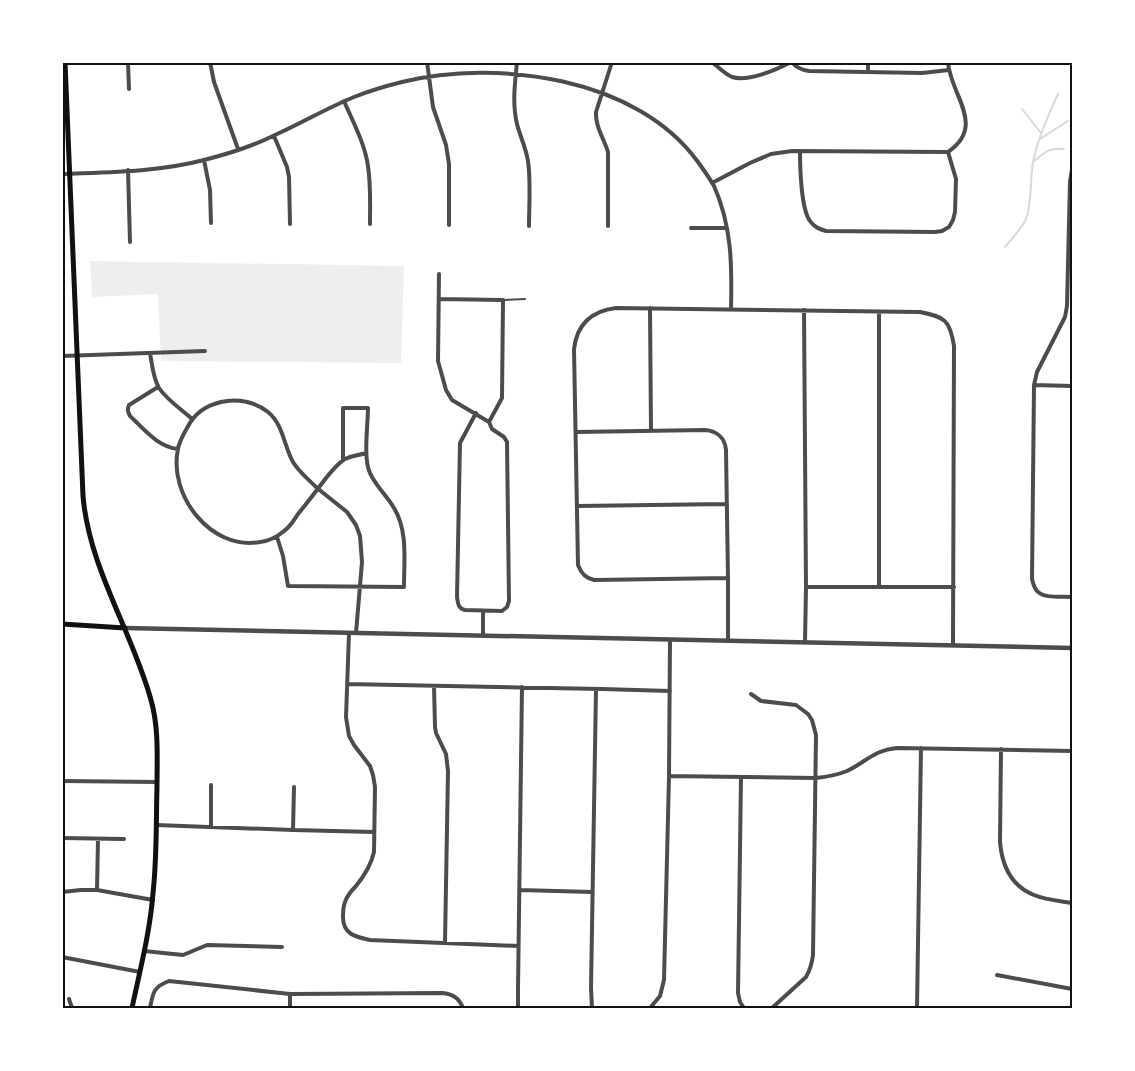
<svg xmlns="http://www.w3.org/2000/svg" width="1135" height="1071" font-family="'Roboto Condensed',sans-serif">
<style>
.green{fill:#eee}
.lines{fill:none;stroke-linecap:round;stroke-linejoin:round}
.stream{stroke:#d9d9d9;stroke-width:2}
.service{stroke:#4c4c4c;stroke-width:2}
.minor{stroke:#4c4c4c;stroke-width:4}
.tertiary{stroke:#4c4c4c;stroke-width:4.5}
.secondary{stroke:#111;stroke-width:5}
.neatline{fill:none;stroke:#111;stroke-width:2}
</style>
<rect width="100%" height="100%" fill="#fff"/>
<path class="green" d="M 90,261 L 404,266 L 401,363 L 161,361 L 158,294 L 92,297 Z"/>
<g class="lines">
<path class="stream" d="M 1022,109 L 1041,133
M 1040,139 L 1068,121
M 1033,162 C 1045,152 1048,148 1064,149
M 1005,247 C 1012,238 1021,230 1026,219 C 1032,204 1030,179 1033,162 C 1038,138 1048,116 1058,94"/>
<path class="service" d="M 503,300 L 525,299"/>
<path class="minor" d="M 128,62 L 129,89
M 210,62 L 214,82 L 238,149
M 427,62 L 433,107 L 446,145 L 449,164 L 449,225
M 517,62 C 515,83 512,103 517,124 C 520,136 526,148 528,161 C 531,182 529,205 529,226
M 712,62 C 718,67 725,74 732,77 C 748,82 776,70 791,62
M 792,62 C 796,68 802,70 809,71 L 922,73 L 949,70
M 948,62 C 950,95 987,125 948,152
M 868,72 L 868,62
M 344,101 C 353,122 365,144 368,166 C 371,186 370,205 370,224
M 274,136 L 287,167 L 289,177 L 290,224
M 800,151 C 800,167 801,209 810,221 C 814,227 819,229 826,231 L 935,232 L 942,231 L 949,227 L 953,220 L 955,212 L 956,179 L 948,152
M 204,160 L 210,190 L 211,223
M 128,170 L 130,242
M 1072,170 L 1070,181 L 1067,306 L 1065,317 L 1037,372 L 1034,385 L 1032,579 C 1033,583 1034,588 1037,591 C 1044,599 1062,596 1072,597
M 62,174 C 109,172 158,172 204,160 C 228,154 253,146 275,135 C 302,123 327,108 354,97 C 369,91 386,86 402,82 C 497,59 637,77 698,162 C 703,169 709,177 714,186 C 732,226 732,266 731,309
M 712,183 L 750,163 L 771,154 L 792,151 L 948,152
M 608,226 L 608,152 C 604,139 595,126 596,112 L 612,62
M 691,228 L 727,228
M 439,274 L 438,361 L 446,390 L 452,400 L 489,422 L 492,429 L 504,437 L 507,442 L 509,601 L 507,607 L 502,611 L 465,610 C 458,609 458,603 457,597 L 460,443 L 476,413
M 439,299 L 503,300 L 502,398 L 489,422
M 650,308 L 651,431
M 804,310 L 806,587 L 805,642
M 150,353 C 152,364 153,378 159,388 C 167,400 181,409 192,419
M 62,356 L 205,351
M 1034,385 L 1072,386
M 158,387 L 129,405 C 127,410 128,412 130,416 C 144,429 158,447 178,449
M 576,432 L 705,430 C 717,431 725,438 726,450 L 728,578 L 728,641
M 577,506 L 727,504
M 277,537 L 283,556 L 288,586 L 404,587 C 404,560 408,531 394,508 C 387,496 375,485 370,473 C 363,459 368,424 368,408 L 343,408 L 343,460
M 728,578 L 594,580 C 585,578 581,573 578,565 L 574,349 C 577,324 591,311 616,308 L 920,312 C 945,317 950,320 954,346 L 953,645
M 806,587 L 954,587
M 879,587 L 879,312
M 349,633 L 346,717 L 349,736 L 354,745 L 370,766 L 373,775 L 375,787 L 374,852 C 371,865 365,875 356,886 C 352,890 347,896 345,902 C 343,907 343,912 343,917 C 343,934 355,937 370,940 L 518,946
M 356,633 L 362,562 L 360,536 L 356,525 L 347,512 L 322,492 L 316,487 C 308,479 299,472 293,462 C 284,446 283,424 268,412 C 256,402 237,398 221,402 C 205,406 195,413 187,428 C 183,435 179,442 178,449 C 168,495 211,551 260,542 C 269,541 277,537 284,531 C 290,527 294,520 298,514 C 308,502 317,490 326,478 C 331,472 338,463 345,459 C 351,456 360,455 366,453
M 483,636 L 483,611
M 347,684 L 602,689 L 670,691
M 434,686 L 435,727 L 436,733 L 446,754 L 448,771 L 445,943
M 751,694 L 761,701 L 796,705 L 808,714 L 812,720 L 816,735 L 813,955 C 812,963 810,970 806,977 L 772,1008
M 1001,749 L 1000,842 C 1002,865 1011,886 1034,895 C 1046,900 1060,901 1072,903
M 669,776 L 816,778 C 826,777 837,775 847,771 C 866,762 874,750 897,748 L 1072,751
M 741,777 L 738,993 L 740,1002 L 744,1008
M 62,781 L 157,782
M 156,825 L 293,830 L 374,832
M 211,827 L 211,785
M 293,830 L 294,787
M 62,838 L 124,839
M 97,890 L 98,839
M 520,890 L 592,892
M 62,892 L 81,890 L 97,890 L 153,900
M 144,951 L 183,955 L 207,945 L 282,947
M 62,957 L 140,972
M 997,975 L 1072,989
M 69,999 L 72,1008
M 150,1008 C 153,993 153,987 169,981 L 290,994 L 442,993 C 453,994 459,998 463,1008
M 290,1008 L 290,994
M 518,1008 L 518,988 L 522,687
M 592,1008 L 591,988 L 596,689
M 650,1008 L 660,996 L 664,980 L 669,776 L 670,640
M 917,1008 L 921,748"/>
<path class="tertiary" d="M 125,628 L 1072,648"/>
<path class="secondary" d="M 65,62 L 83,496 C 89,568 132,631 151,700 C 159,728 157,758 157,787 C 156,822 157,858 153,893 C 150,932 140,970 132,1008
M 62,624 L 125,628"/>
</g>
<rect width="1135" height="1071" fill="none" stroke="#ffffff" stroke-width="128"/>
<rect x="64" y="64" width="1007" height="943" class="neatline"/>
</svg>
